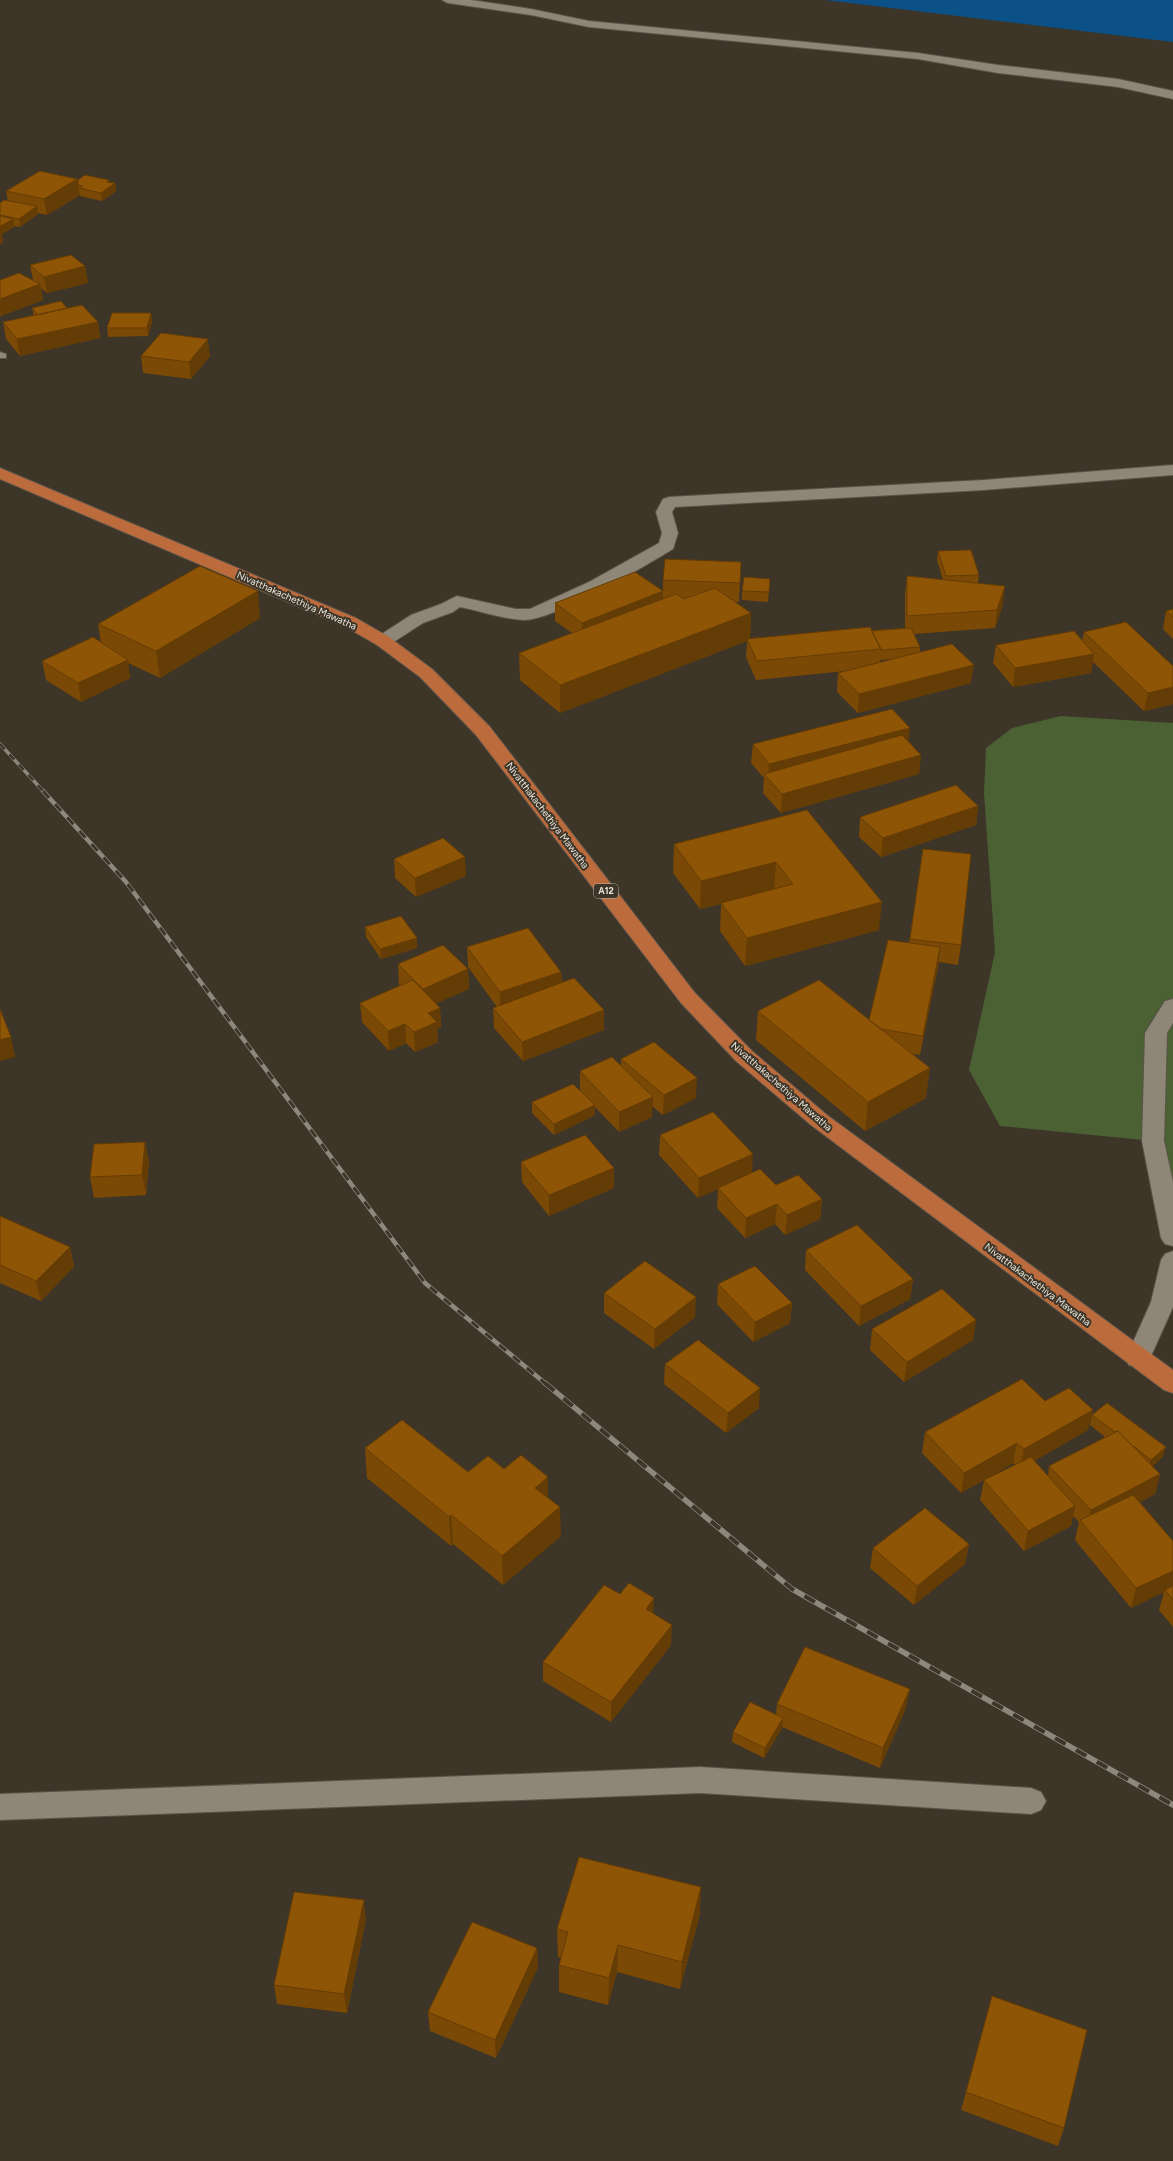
<svg xmlns="http://www.w3.org/2000/svg" width="1173" height="2161" font-family="Figtree,sans-serif">
<style>
.green{fill:#4b6033}
.water{fill:#0b5087}
.lines{fill:none;stroke-linecap:round;stroke-linejoin:round}
.service-casing{stroke:#5a5449;stroke-width:2}
.minor-casing{stroke:#5a5449;stroke-width:2}
.trunk-casing{stroke:#5a5449;stroke-width:2}
.service{fill:#8e8676;fill-rule:evenodd}
.minor{fill:#8e8676;fill-rule:evenodd}
.trunk{fill:#bc6b3d;fill-rule:evenodd}
.rail-far2-casing{stroke:#8d887c;stroke-width:3.5}
.rail-far1-casing{stroke:#8d887c;stroke-width:4.5}
.rail-casing{stroke:#8d887c;stroke-width:5.5}
.rail-far2{stroke:#3c3528;stroke-width:2.5;stroke-dasharray:7;stroke-linecap:butt}
.rail-far1{stroke:#3c3528;stroke-width:3;stroke-dasharray:9;stroke-linecap:butt}
.rail{stroke:#3c3528;stroke-width:4;stroke-dasharray:12;stroke-linecap:butt}
.wall{fill:#7b4906;fill-rule:evenodd}
.shaded-wall{fill:#643c05}
.building{fill:#8f5507;stroke:#643c05}
.labels{text-anchor:middle;stroke-width:4;stroke-linejoin:round;paint-order:stroke}
.shield{fill:#3c3528;stroke:#b4b0a5;stroke-width:1}
.shield-label{font-size:9px;font-weight:bold;fill:#e8e4db}
.street-label{font-size:10px;fill:#e8e4db;stroke:#3c3528}
</style>
<rect width="100%" height="100%" fill="#3c3528"/>
<path class="green" d="M 1061,716 L 1173,723 L 1173,1238 L 1153,1141 L 1000,1126 L 969,1070 L 995,952 L 984,793 L 986,748 L 1012,728 Z"/>
<path class="water" d="M 825,0 L 1173,0 L 1173,42 Z"/>
<g class="lines">
<defs>
<path id="service" d="M 0,352 L 6,354 L 6,358 L 0,358 Z"/>
<path id="minor" d="M 442,0 L 471,0 L 531,9 L 589,21 L 918,53 L 998,65 L 1118,79 L 1173,91 L 1173,99 L 1118,87 L 998,73 L 918,59 L 589,27 L 531,15 L 448,3 Z
M 1173,465 L 1173,475 L 984,490 L 675,507 L 672,512 L 678,533 L 673,549 C 645,566 553,621 523,620 C 502,619 481,611 460,607 L 453,612 L 423,623 L 389,645 L 383,646 L 377,645 L 374,641 L 377,637 L 411,615 L 441,604 L 457,596 L 516,609 L 530,609 L 589,582 L 659,543 L 662,533 L 656,512 L 663,499 L 669,497 L 984,480 Z
M 1173,999 L 1173,1023 L 1167,1033 L 1164,1141 L 1173,1182 L 1173,1246 L 1165,1244 L 1161,1238 L 1142,1141 L 1145,1033 L 1165,1001 Z
M 1173,1251 L 1173,1307 L 1147,1365 L 1138,1367 L 1129,1365 L 1126,1358 L 1151,1302 L 1161,1260 L 1165,1254 Z
M 700,1767 L 1031,1788 L 1041,1792 L 1046,1801 L 1041,1810 L 1031,1814 L 700,1793 L 0,1820 L 0,1794 Z"/>
<path id="trunk" d="M 0,468 L 356,618 L 389,637 L 432,669 L 490,727 L 695,993 L 752,1051 L 827,1115 L 1173,1370 L 1173,1393 L 1164,1390 L 811,1125 L 736,1061 L 681,1003 L 476,735 L 420,677 L 377,645 L 344,626 L 0,479 Z"/>
</defs>
<use href="#service" class="service-casing"/>
<use href="#minor" class="minor-casing"/>
<use href="#trunk" class="trunk-casing"/>
<use href="#service" class="service"/>
<use href="#minor" class="minor"/>
<use href="#trunk" class="trunk"/>
<defs>
<path id="rail-far2" d="M 0,744 L 44,792"/>
<path id="rail-far1" d="M 43,791 L 126,882 L 425,1283 L 546,1384"/>
<path id="rail" d="M 545,1383 L 792,1589 L 1173,1805"/>
</defs>
<use href="#rail-far2" class="rail-far2-casing"/>
<use href="#rail-far1" class="rail-far1-casing"/>
<use href="#rail" class="rail-casing"/>
<use href="#rail-far2" class="rail-far2"/>
<use href="#rail-far1" class="rail-far1"/>
<use href="#rail" class="rail"/>
</g>
<path class="wall" d="M 77,179 L 78,180 L 109,180 L 109,182 L 115,183 L 116,191 L 102,201 L 80,196 L 80,193 L 80,195 L 47,215 L 38,213 L 38,214 L 20,227 L 14,226 L 14,227 L 2,234 L 3,242 L 0,244 L 0,203 L 8,201 L 6,191 Z
M 30,265 L 85,266 L 88,283 L 47,293 L 41,288 L 43,300 L 1,316 L 0,315 L 0,280 L 33,280 Z
M 32,308 L 67,308 L 98,322 L 100,338 L 20,356 L 6,339 L 3,322 L 34,316 Z
M 151,313 L 152,322 L 148,336 L 108,337 L 107,328 Z
M 141,356 L 210,356 L 191,379 L 143,373 Z
M 938,551 L 979,575 L 978,583 L 1003,604 L 995,628 L 914,634 L 920,647 L 920,652 L 971,683 L 858,713 L 837,692 L 838,673 L 845,671 L 756,680 L 746,657 L 747,641 L 560,713 L 520,680 L 519,653 L 572,633 L 555,621 L 555,603 L 663,590 L 663,580 L 741,562 L 739,602 L 734,602 L 751,613 L 750,638 L 905,628 L 905,594 L 907,576 L 943,580 L 937,560 ZM 894,659 L 880,662 L 880,660 Z
M 770,579 L 768,602 L 742,600 L 742,591 Z
M 1173,609 L 1173,639 L 1163,629 L 1166,611 Z
M 260,618 L 160,678 L 128,663 L 130,678 L 81,702 L 46,680 L 42,661 L 101,643 L 98,624 Z
M 1084,632 L 1173,666 L 1173,704 L 1144,711 L 1093,662 L 1091,673 L 1013,687 L 993,663 L 996,645 L 1082,641 Z
M 909,742 L 921,755 L 919,774 L 781,813 L 763,793 L 764,778 L 751,763 L 753,744 Z
M 978,806 L 976,825 L 881,857 L 859,837 L 860,817 Z
M 807,810 L 879,930 L 745,966 L 720,931 L 721,904 L 700,909 L 673,873 L 674,844 Z
M 923,849 L 961,945 L 958,965 L 939,962 L 920,1055 L 912,1054 L 926,1098 L 865,1131 L 756,1040 L 758,1011 L 869,1020 L 909,943 Z
M 394,859 L 466,876 L 416,897 L 395,878 Z
M 365,927 L 417,938 L 417,948 L 381,959 L 366,937 Z
M 467,947 L 561,972 L 562,982 L 604,1030 L 523,1061 L 494,1028 L 493,1008 L 497,1007 L 468,967 Z
M 398,964 L 468,969 L 469,989 L 436,1003 L 440,1008 L 441,1027 L 437,1029 L 438,1042 L 415,1052 L 406,1043 L 389,1051 L 362,1022 L 360,1003 L 400,986 L 399,984 Z
M 621,1059 L 696,1098 L 663,1115 L 652,1106 L 652,1117 L 619,1132 L 595,1107 L 595,1115 L 554,1135 L 532,1113 L 532,1102 L 580,1090 L 580,1071 L 621,1066 Z
M 660,1135 L 752,1172 L 776,1185 L 822,1199 L 820,1219 L 785,1235 L 775,1224 L 745,1238 L 717,1208 L 718,1189 L 698,1198 L 659,1155 Z
M 145,1142 L 149,1162 L 146,1195 L 94,1198 L 90,1177 Z
M 521,1162 L 614,1168 L 614,1188 L 549,1216 L 522,1182 Z
M 0,1216 L 70,1247 L 74,1267 L 41,1301 L 0,1283 Z
M 806,1250 L 913,1279 L 910,1299 L 859,1326 L 805,1270 Z
M 718,1284 L 792,1303 L 790,1323 L 753,1342 L 717,1304 Z
M 604,1293 L 695,1317 L 654,1349 L 604,1313 Z
M 976,1320 L 973,1340 L 904,1382 L 870,1350 L 872,1329 Z
M 665,1364 L 759,1408 L 726,1433 L 664,1384 Z
M 1045,1401 L 1093,1410 L 1088,1430 L 1034,1461 L 1048,1476 L 1049,1466 L 1105,1437 L 1090,1425 L 1092,1415 L 1163,1457 L 1152,1466 L 1160,1474 L 1155,1494 L 1140,1502 L 1173,1541 L 1173,1627 L 1159,1610 L 1164,1592 L 1131,1608 L 1075,1540 L 1079,1522 L 1073,1516 L 1071,1526 L 1024,1551 L 980,1500 L 984,1480 L 961,1493 L 922,1453 L 925,1432 ZM 1013,1463 L 1015,1465 L 984,1480 Z
M 365,1448 L 468,1472 L 504,1469 L 548,1477 L 548,1498 L 561,1536 L 503,1585 L 453,1544 L 451,1546 L 367,1478 Z
M 969,1544 L 965,1564 L 914,1605 L 870,1568 L 873,1548 Z
M 654,1614 L 671,1645 L 611,1722 L 543,1681 L 543,1662 Z
M 777,1704 L 906,1708 L 880,1768 L 782,1727 L 782,1728 L 764,1758 L 732,1742 L 733,1732 L 776,1715 Z
M 700,1914 L 680,1989 L 617,1972 L 608,2005 L 559,1992 L 559,1965 L 561,1958 L 558,1957 L 557,1929 Z
M 366,1919 L 347,2013 L 277,2004 L 274,1985 Z
M 537,1948 L 538,1967 L 496,2058 L 430,2031 L 428,2012 Z
M 966,2092 L 1064,2128 L 1058,2146 L 961,2110 Z"/>
<path class="shaded-wall" d="M 77,179 L 80,195 L 47,215 L 44,199 Z
M 109,180 L 110,187 L 115,183 L 116,191 L 102,201 L 101,193 L 107,182 Z
M 37,206 L 38,214 L 20,227 L 19,219 Z
M 13,219 L 14,227 L 2,234 L 3,242 L 0,244 L 0,226 Z
M 85,266 L 88,283 L 47,293 L 44,277 Z
M 40,284 L 43,300 L 1,316 L 0,307 L 0,299 Z
M 151,313 L 152,322 L 148,336 L 147,328 Z
M 98,322 L 100,338 L 20,356 L 17,339 Z
M 208,339 L 210,356 L 191,379 L 189,362 Z
M 1005,586 L 1003,604 L 995,628 L 997,610 Z
M 258,591 L 260,618 L 160,678 L 156,651 Z
M 663,591 L 663,609 L 582,641 L 582,623 Z
M 751,613 L 750,640 L 747,639 L 747,641 L 560,713 L 560,685 Z
M 1094,654 L 1091,673 L 1013,687 L 1015,668 Z
M 128,660 L 130,678 L 81,702 L 78,683 Z
M 974,665 L 971,683 L 858,713 L 859,694 Z
M 1173,687 L 1173,704 L 1144,711 L 1148,693 Z
M 910,728 L 908,747 L 768,778 L 769,764 Z
M 921,755 L 919,774 L 781,813 L 782,794 Z
M 978,806 L 976,825 L 881,857 L 883,838 Z
M 465,857 L 466,876 L 416,897 L 415,878 Z
M 776,862 L 774,890 L 721,903 L 721,904 L 700,909 L 701,881 Z
M 882,902 L 879,930 L 745,966 L 747,938 Z
M 417,938 L 417,948 L 381,959 L 380,949 Z
M 940,947 L 938,967 L 920,1055 L 923,1036 Z
M 468,969 L 469,989 L 424,1009 L 423,989 Z
M 561,972 L 562,991 L 500,1011 L 500,992 Z
M 440,1008 L 441,1027 L 437,1029 L 438,1042 L 415,1052 L 414,1032 L 428,1013 Z
M 604,1010 L 604,1030 L 523,1061 L 522,1042 Z
M 405,1024 L 406,1043 L 389,1051 L 388,1031 Z
M 11,1037 L 15,1057 L 0,1061 L 0,1040 Z
M 930,1068 L 926,1098 L 865,1131 L 868,1102 Z
M 697,1078 L 696,1098 L 663,1115 L 664,1095 Z
M 653,1097 L 652,1117 L 619,1132 L 619,1112 Z
M 595,1105 L 595,1115 L 554,1135 L 554,1124 Z
M 145,1142 L 149,1162 L 146,1195 L 142,1175 Z
M 753,1154 L 752,1174 L 718,1188 L 718,1189 L 698,1198 L 699,1178 Z
M 614,1168 L 614,1188 L 549,1216 L 549,1195 Z
M 822,1199 L 820,1219 L 785,1235 L 787,1215 Z
M 777,1204 L 775,1224 L 745,1238 L 746,1218 Z
M 70,1247 L 74,1267 L 41,1301 L 36,1281 Z
M 913,1279 L 910,1299 L 859,1326 L 861,1306 Z
M 696,1297 L 695,1317 L 654,1349 L 655,1329 Z
M 792,1303 L 790,1323 L 753,1342 L 755,1322 Z
M 976,1320 L 973,1340 L 904,1382 L 907,1362 Z
M 760,1388 L 759,1408 L 726,1433 L 728,1413 Z
M 1093,1410 L 1088,1430 L 1020,1469 L 1024,1449 Z
M 1017,1443 L 1013,1463 L 961,1493 L 964,1473 Z
M 1166,1447 L 1163,1457 L 1148,1470 L 1151,1460 Z
M 1160,1474 L 1155,1494 L 1088,1530 L 1087,1528 L 1091,1510 Z
M 548,1477 L 548,1506 L 535,1488 Z
M 1075,1506 L 1071,1526 L 1024,1551 L 1028,1531 Z
M 560,1507 L 561,1536 L 503,1585 L 502,1556 Z
M 451,1515 L 453,1544 L 451,1546 L 449,1517 Z
M 969,1544 L 965,1564 L 914,1605 L 917,1586 Z
M 1173,1571 L 1173,1588 L 1165,1590 L 1164,1592 L 1131,1608 L 1136,1588 Z
M 654,1598 L 653,1618 L 646,1609 Z
M 672,1625 L 671,1645 L 611,1722 L 611,1702 Z
M 910,1689 L 906,1708 L 880,1768 L 883,1748 Z
M 783,1718 L 782,1728 L 764,1758 L 765,1748 Z
M 701,1887 L 700,1914 L 680,1989 L 682,1962 Z
M 364,1900 L 366,1919 L 347,2013 L 344,1994 Z
M 618,1945 L 617,1972 L 608,2005 L 609,1978 Z
M 537,1948 L 538,1967 L 496,2058 L 495,2040 Z"/>
<path class="building" d="M 40,171 L 77,179 L 44,199 L 6,191 Z
M 85,175 L 109,180 L 107,182 L 115,183 L 101,193 L 79,188 L 83,186 L 78,185 L 78,180 Z
M 4,200 L 37,206 L 19,219 L 0,215 L 0,203 Z
M 0,216 L 13,219 L 1,226 L 0,226 Z
M 71,255 L 85,266 L 44,277 L 30,265 Z
M 19,273 L 40,284 L 0,299 L 0,280 Z
M 61,301 L 67,308 L 38,315 L 32,308 Z
M 82,305 L 98,322 L 17,339 L 3,322 Z
M 112,313 L 151,313 L 147,328 L 107,328 Z
M 161,333 L 208,339 L 189,362 L 141,356 Z
M 971,550 L 979,575 L 946,576 L 938,551 Z
M 665,559 L 741,562 L 740,583 L 663,580 Z
M 200,566 L 258,591 L 156,651 L 98,624 Z
M 635,572 L 663,591 L 582,623 L 555,603 Z
M 907,576 L 1005,586 L 997,610 L 907,616 Z
M 744,577 L 770,579 L 769,592 L 742,591 Z
M 715,588 L 751,613 L 560,685 L 519,653 L 676,594 L 684,599 Z
M 1173,609 L 1173,617 L 1166,611 Z
M 1126,622 L 1173,666 L 1173,687 L 1148,693 L 1084,632 Z
M 870,627 L 881,649 L 757,661 L 747,639 Z
M 911,628 L 920,647 L 881,650 L 872,631 Z
M 1074,631 L 1094,654 L 1015,668 L 996,645 Z
M 93,637 L 128,660 L 78,683 L 42,661 Z
M 952,644 L 974,665 L 859,694 L 838,673 Z
M 892,709 L 910,728 L 769,764 L 753,744 Z
M 902,735 L 921,755 L 782,794 L 764,774 Z
M 956,785 L 978,806 L 883,838 L 860,817 Z
M 807,810 L 882,902 L 747,938 L 721,903 L 793,884 L 776,862 L 701,881 L 674,844 Z
M 443,838 L 465,857 L 415,878 L 394,859 Z
M 923,849 L 971,854 L 961,945 L 910,939 Z
M 401,916 L 417,938 L 380,949 L 365,927 Z
M 528,928 L 561,972 L 500,992 L 467,947 Z
M 888,940 L 940,947 L 923,1036 L 881,1029 L 869,1020 Z
M 443,945 L 468,969 L 423,989 L 398,964 Z
M 574,978 L 604,1010 L 522,1042 L 493,1008 Z
M 413,980 L 440,1008 L 428,1013 L 437,1022 L 414,1032 L 405,1024 L 388,1031 L 360,1003 Z
M 819,980 L 930,1068 L 868,1102 L 758,1011 Z
M 0,1009 L 11,1037 L 0,1040 Z
M 654,1042 L 697,1078 L 664,1095 L 621,1059 Z
M 612,1057 L 653,1097 L 619,1112 L 580,1071 Z
M 573,1084 L 595,1105 L 554,1124 L 532,1102 Z
M 713,1112 L 753,1154 L 699,1178 L 660,1135 Z
M 585,1135 L 614,1168 L 549,1195 L 521,1162 Z
M 145,1142 L 142,1175 L 90,1177 L 94,1144 Z
M 760,1169 L 776,1185 L 798,1175 L 822,1199 L 787,1215 L 777,1204 L 746,1218 L 718,1188 Z
M 0,1216 L 70,1247 L 36,1281 L 0,1265 Z
M 857,1225 L 913,1279 L 861,1306 L 806,1250 Z
M 645,1261 L 696,1297 L 655,1329 L 604,1293 Z
M 755,1266 L 792,1303 L 755,1322 L 718,1284 Z
M 942,1289 L 976,1320 L 907,1362 L 872,1329 Z
M 698,1340 L 760,1388 L 728,1413 L 665,1364 Z
M 1022,1379 L 1045,1401 L 1069,1388 L 1093,1410 L 1024,1449 L 1017,1443 L 964,1473 L 925,1432 Z
M 1107,1403 L 1166,1447 L 1151,1460 L 1132,1445 L 1118,1431 L 1115,1432 L 1092,1415 Z
M 402,1420 L 468,1472 L 488,1456 L 504,1469 L 521,1455 L 548,1477 L 535,1488 L 560,1507 L 502,1556 L 451,1515 L 449,1517 L 365,1448 Z
M 1118,1431 L 1160,1474 L 1091,1510 L 1049,1466 Z
M 1031,1457 L 1075,1506 L 1028,1531 L 984,1480 Z
M 1133,1495 L 1173,1541 L 1173,1571 L 1136,1588 L 1080,1520 Z
M 925,1508 L 969,1544 L 917,1586 L 873,1548 Z
M 629,1583 L 654,1598 L 646,1609 L 672,1625 L 611,1702 L 543,1662 L 604,1585 L 620,1594 Z
M 1173,1586 L 1173,1600 L 1165,1590 Z
M 805,1647 L 910,1689 L 883,1748 L 777,1704 Z
M 750,1702 L 783,1718 L 765,1748 L 733,1732 Z
M 579,1857 L 701,1887 L 682,1962 L 618,1945 L 609,1978 L 559,1965 L 568,1932 L 557,1929 Z
M 294,1892 L 364,1900 L 344,1994 L 274,1985 Z
M 472,1922 L 537,1948 L 495,2040 L 428,2012 Z
M 992,1996 L 1087,2030 L 1064,2128 L 966,2092 Z"/>
<g class="labels">
<rect class="shield" x="594" y="884" width="24" height="14" rx="3"/>
<g class="shield-label">
<text x="606" y="894">A12</text>
</g>
<g class="street-label">
<text transform="translate(297 600) rotate(24)" y="4">Nivatthakachethiya Mawatha</text>
<text transform="translate(548 815) rotate(53)" y="4">Nivatthakachethiya Mawatha</text>
<text transform="translate(782 1086) rotate(41)" y="4">Nivatthakachethiya Mawatha</text>
<text transform="translate(1038 1284) rotate(37)" y="4">Nivatthakachethiya Mawatha</text>
</g>
</g>
</svg>
